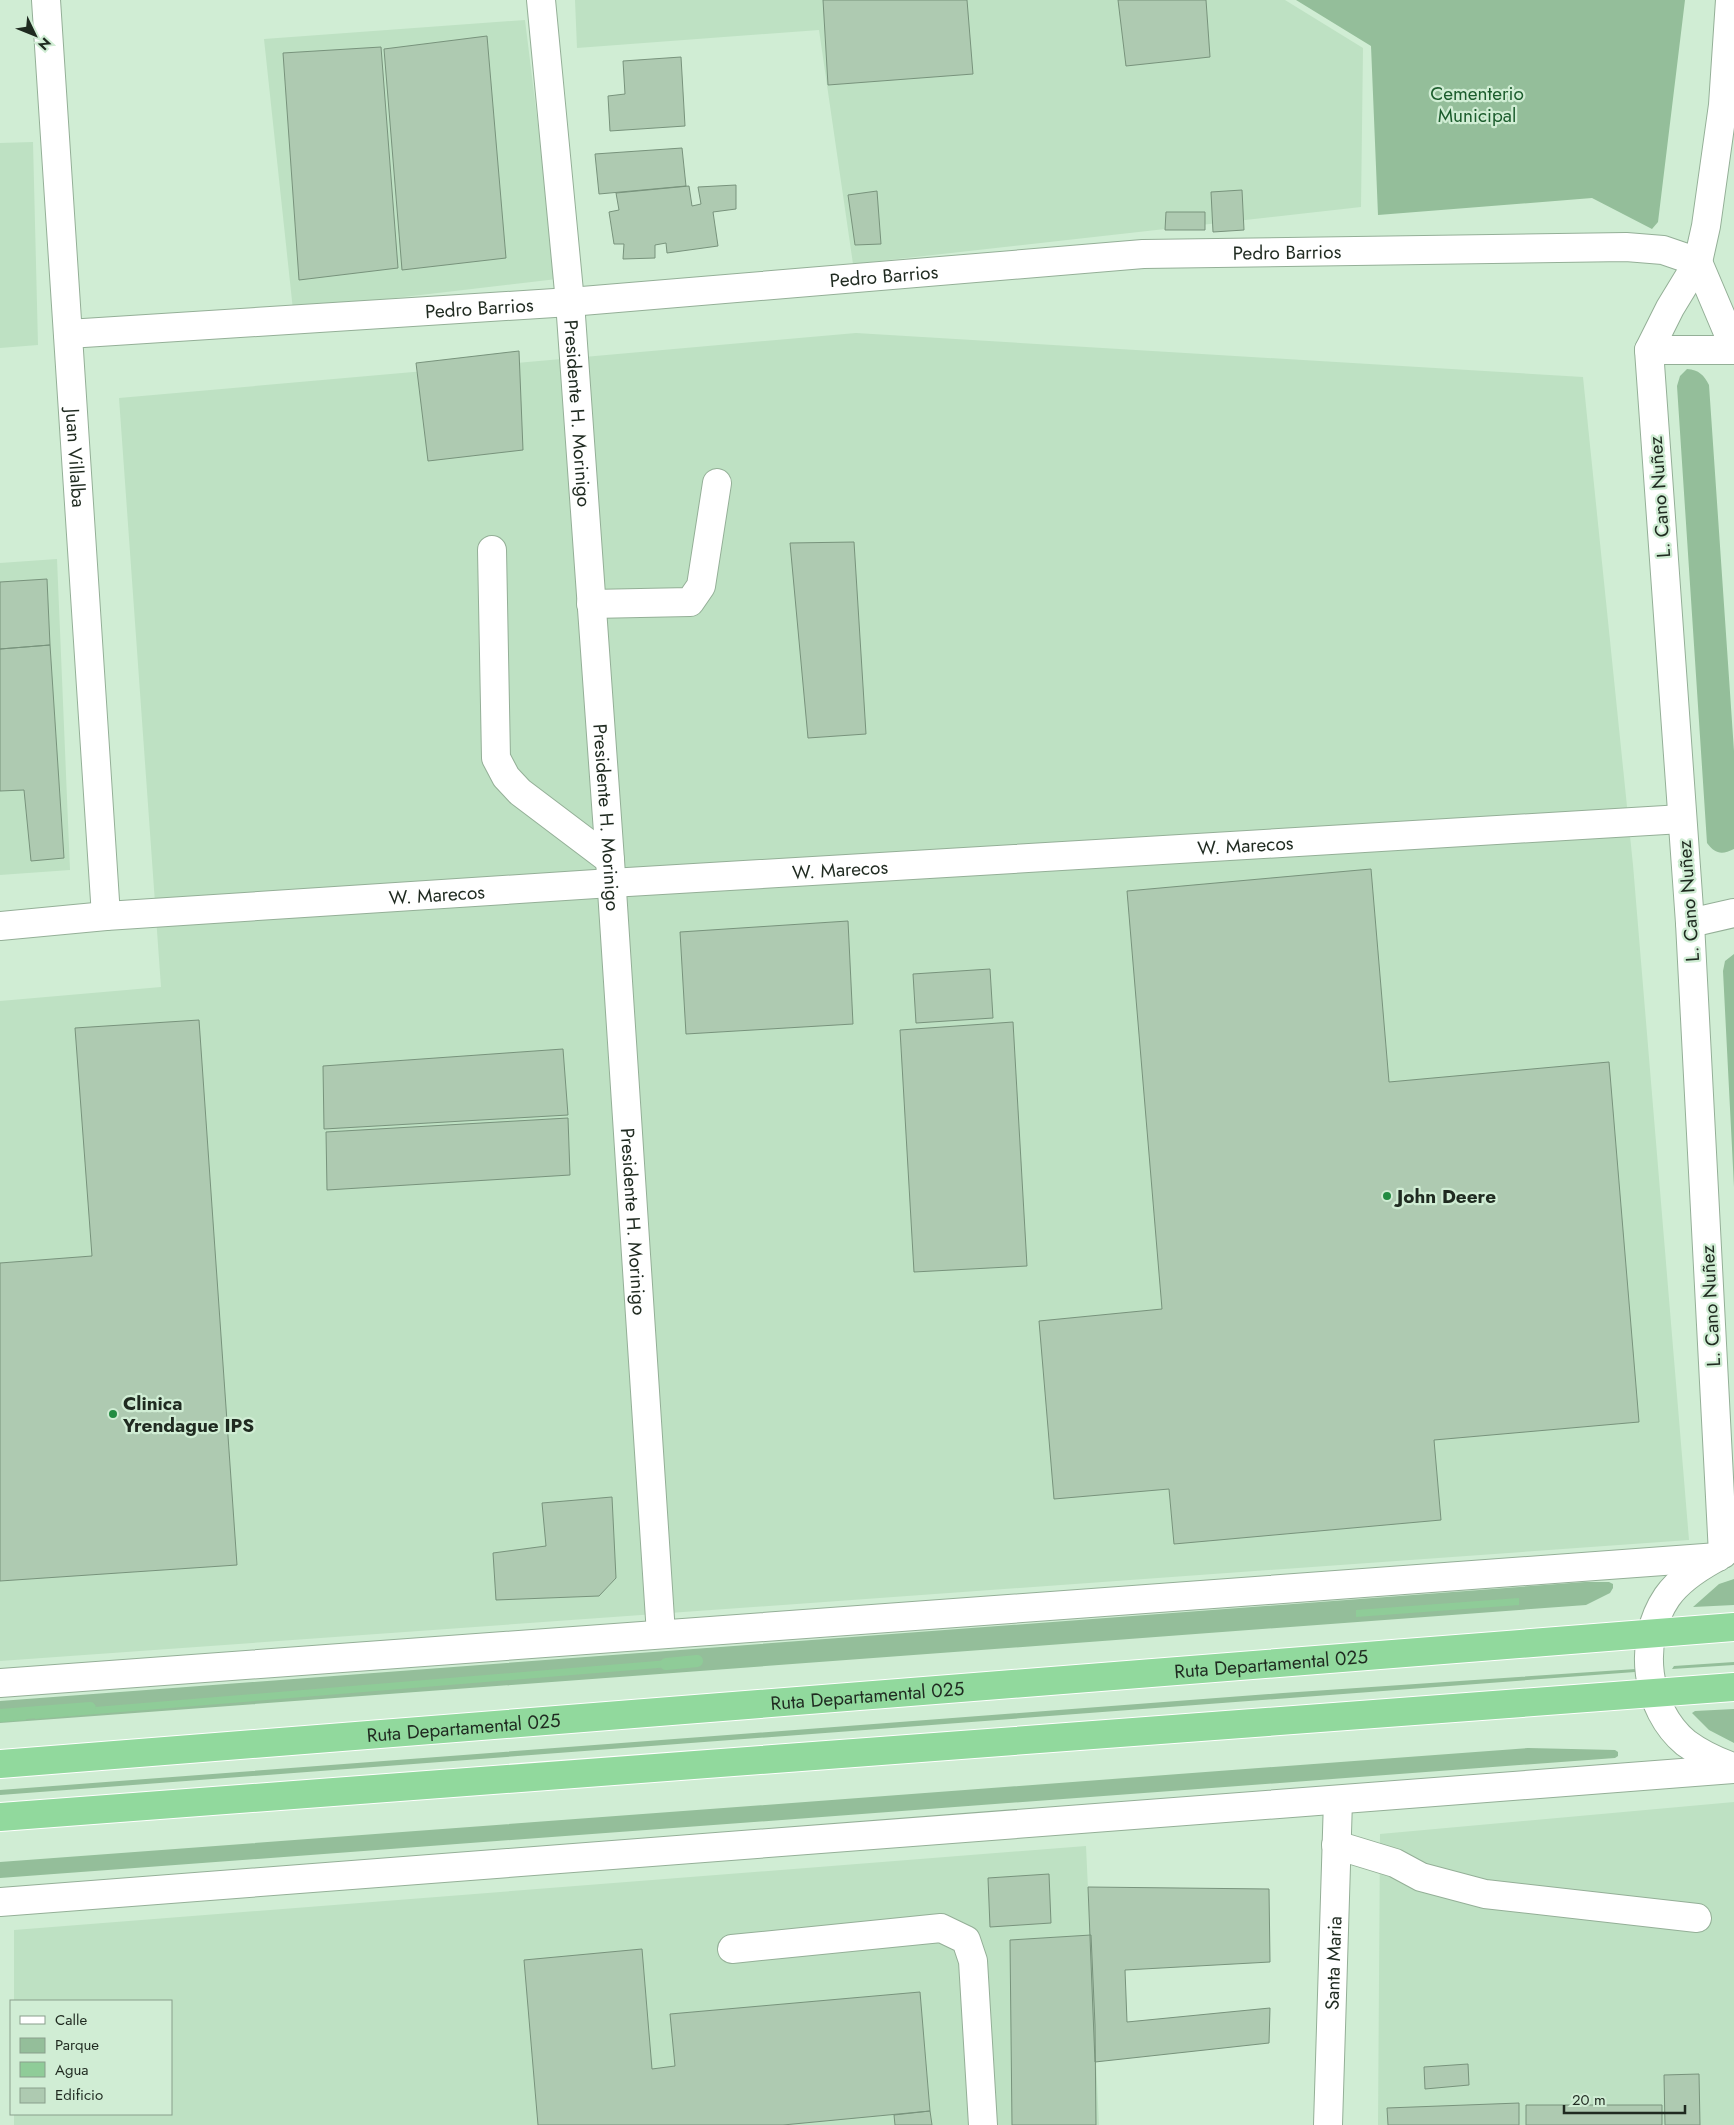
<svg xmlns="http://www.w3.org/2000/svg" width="1734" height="2125" font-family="Jost,sans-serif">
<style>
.built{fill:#bee1c3}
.green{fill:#94be9a}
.water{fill:#8fcc98}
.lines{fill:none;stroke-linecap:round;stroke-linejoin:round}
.stream{stroke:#8fcc98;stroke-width:12}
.building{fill:#aecab1;stroke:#78937c}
.minor-casing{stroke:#94af97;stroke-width:30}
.highway-casing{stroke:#fff;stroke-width:30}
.minor{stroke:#fff;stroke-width:28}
.highway{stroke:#91d99d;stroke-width:28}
.poi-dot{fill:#238c42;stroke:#d0edd4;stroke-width:2}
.labels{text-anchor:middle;stroke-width:4.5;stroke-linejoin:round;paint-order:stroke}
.park-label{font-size:19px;fill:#1c5d2d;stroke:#d0edd4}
.street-label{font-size:19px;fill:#1f2a20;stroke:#d0edd4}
.poi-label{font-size:19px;font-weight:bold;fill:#1f2a20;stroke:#d0edd4;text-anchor:start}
</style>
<rect width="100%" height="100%" fill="#d0edd4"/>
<path class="built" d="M 575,0 L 1285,0 L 1363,48 L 1361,207 L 853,264 L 819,30 L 577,48 Z
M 525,20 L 557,279 L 293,310 L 264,39 Z
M 33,142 L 38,345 L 0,348 L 0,143 Z
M 856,333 L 1583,377 L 1633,865 L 1689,1540 L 0,1661 L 0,1001 L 161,987 L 119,398 Z
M 57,559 L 70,870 L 0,875 L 0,563 Z
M 1734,1802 L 1734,2125 L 1378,2125 L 1380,1834 Z
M 1086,1846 L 1099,2125 L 14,2125 L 14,2114 L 171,2114 L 171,2001 L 14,2001 L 14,1930 Z"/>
<path class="green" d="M 1296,0 L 1685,0 L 1658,222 L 1652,229 L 1592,198 L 1378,215 L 1371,46 Z
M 1687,369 C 1699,370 1704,375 1709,385 L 1734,751 L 1734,849 C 1722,855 1715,854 1707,843 L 1677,386 L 1680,376 Z
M 1734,954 L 1734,1187 L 1723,971 L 1725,961 Z
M 1734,1579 L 1734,1605 L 1693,1607 L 1719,1584 Z
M 1585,1582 L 1609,1582 L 1613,1584 L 1613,1588 L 1610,1593 L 1586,1605 L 0,1723 L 0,1701 Z
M 1734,1662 L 1734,1665 L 1672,1669 L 1674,1666 Z
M 1636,1669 L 1635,1672 L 0,1795 L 0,1790 L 1283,1693 Z
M 1734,1709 L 1734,1743 L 1709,1730 L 1692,1713 L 1695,1711 Z
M 1528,1748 L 1615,1750 L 1618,1752 L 1618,1756 L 1615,1758 L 0,1878 L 0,1862 Z"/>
<path class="water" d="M 1519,1598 L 1519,1605 L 1356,1617 L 1356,1610 Z
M 681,1659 L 682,1666 L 35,1719 L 34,1712 Z
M 25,1713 L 26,1720 L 0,1722 L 0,1715 Z"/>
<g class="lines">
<path class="stream" d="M 666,1664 L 697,1661
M 0,1715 L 90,1708"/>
</g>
<path class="building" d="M 823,0 L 967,0 L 973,74 L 828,85 Z
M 1118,0 L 1206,0 L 1210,57 L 1126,66 Z
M 487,36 L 506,258 L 402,270 L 384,49 Z
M 381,47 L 398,268 L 299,280 L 283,53 Z
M 681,57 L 685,126 L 610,131 L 608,96 L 625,94 L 623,61 Z
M 682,148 L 686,186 L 599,194 L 595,154 Z
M 736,185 L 736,209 L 713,212 L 718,246 L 667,253 L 666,243 L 655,245 L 655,258 L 623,259 L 624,244 L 614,244 L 609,212 L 619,210 L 616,193 L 689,186 L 692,206 L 701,204 L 698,187 Z
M 1242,190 L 1244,230 L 1213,232 L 1211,192 Z
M 877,191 L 881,244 L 855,245 L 848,195 Z
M 1166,212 L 1205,212 L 1205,230 L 1165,230 Z
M 519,351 L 523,450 L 428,461 L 416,363 Z
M 854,542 L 866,734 L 808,738 L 790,543 Z
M 47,579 L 50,645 L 0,649 L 0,582 Z
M 50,645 L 64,858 L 31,861 L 24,790 L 0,791 L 0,649 Z
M 1371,869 L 1389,1082 L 1609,1062 L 1639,1422 L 1434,1440 L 1441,1520 L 1174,1544 L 1169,1489 L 1054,1499 L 1039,1321 L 1162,1309 L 1127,891 Z
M 848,921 L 853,1024 L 686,1034 L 680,932 Z
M 990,969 L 993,1018 L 916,1023 L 913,974 Z
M 199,1020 L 237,1565 L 0,1581 L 0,1263 L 92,1256 L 75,1028 Z
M 1013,1022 L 1027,1266 L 914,1272 L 900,1030 Z
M 563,1049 L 568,1115 L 324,1129 L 323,1066 Z
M 568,1118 L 570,1175 L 327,1190 L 326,1132 Z
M 612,1497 L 616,1578 L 599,1596 L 496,1600 L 493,1553 L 546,1546 L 542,1503 Z
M 1049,1874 L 1051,1923 L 990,1927 L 988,1878 Z
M 1088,1887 L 1269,1889 L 1270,1962 L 1125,1970 L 1127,2022 L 1270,2008 L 1269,2043 L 1095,2062 Z
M 1091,1935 L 1095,2025 L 1096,2125 L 1012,2125 L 1010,1940 Z
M 642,1949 L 652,2069 L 675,2066 L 670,2014 L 920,1992 L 930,2111 L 783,2125 L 538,2125 L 524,1960 Z
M 1468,2064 L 1469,2085 L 1425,2089 L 1424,2067 Z
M 1699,2074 L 1700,2125 L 1665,2125 L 1664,2075 Z
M 1519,2103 L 1519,2125 L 1388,2125 L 1387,2108 Z
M 1526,2105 L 1662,2105 L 1662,2125 L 1526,2125 Z
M 930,2111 L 932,2125 L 895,2125 L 894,2115 Z"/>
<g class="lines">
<defs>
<g id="minor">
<path id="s1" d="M 46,0 L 106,916"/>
<path id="s2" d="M 541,0 L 570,302 L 610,860 L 661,1634"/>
<path d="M 1698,262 L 1734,347"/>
<path id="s3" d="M 68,334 L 570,302 L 1143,254 L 1626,247 L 1663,250 L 1698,262"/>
<path d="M 1649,350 L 1734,350"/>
<path d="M 492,550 L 496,758 L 506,777 L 520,792 L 610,860"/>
<path d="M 591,604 L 690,602 L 701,586 L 717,483"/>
<path d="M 1690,923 L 1734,913"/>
<path id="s4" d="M 0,926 L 106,916 L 611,883 L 1682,819"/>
<path d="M 1723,1554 L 1690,923 L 1649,350 L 1670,308 L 1698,262 L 1706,226 L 1723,105 L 1730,0"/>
<path d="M 1714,1559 C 1696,1569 1679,1580 1667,1597 C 1637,1641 1645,1709 1686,1743 C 1701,1754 1716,1761 1733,1767"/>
<path d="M 0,1683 L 1718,1557"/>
<path d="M 1336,1845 L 1395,1863 L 1421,1877 L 1485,1894 L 1697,1918"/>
<path d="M 0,1902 L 1734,1769"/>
<path d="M 732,1949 L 941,1928 L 966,1940 L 973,1961 L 983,2125"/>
<path id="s5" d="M 1328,2125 L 1338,1800"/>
</g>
<g id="highway">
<path id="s6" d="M 0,1764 L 1734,1627"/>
<path d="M 0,1817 L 1734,1687"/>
</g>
</defs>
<use href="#minor" class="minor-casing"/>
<use href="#highway" class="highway-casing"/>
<use href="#minor" class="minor"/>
<use href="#highway" class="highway"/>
</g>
<g class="poi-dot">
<circle cx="1387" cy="1196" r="5"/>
<circle cx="113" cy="1414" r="5"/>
</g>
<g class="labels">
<g class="park-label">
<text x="1477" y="100">Cementerio<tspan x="1477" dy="22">Municipal</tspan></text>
</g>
<g class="street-label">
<text dy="7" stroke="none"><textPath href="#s3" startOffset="1222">Pedro Barrios</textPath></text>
<text dy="7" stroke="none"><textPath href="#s3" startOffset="818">Pedro Barrios</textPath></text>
<text dy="7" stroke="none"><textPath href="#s3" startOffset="412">Pedro Barrios</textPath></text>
<text dy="7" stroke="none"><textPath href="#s2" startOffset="415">Presidente H. Morinigo</textPath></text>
<text dy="7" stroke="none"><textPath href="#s1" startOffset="459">Juan Villalba</textPath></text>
<text transform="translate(1659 497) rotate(-94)" y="7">L. Cano Nuñez</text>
<text dy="7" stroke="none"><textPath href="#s2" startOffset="820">Presidente H. Morinigo</textPath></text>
<text dy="7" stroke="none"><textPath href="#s4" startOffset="1248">W. Marecos</textPath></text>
<text dy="7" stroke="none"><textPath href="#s4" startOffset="842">W. Marecos</textPath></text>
<text dy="7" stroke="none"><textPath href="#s4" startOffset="438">W. Marecos</textPath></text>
<text transform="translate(1688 901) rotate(-94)" y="7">L. Cano Nuñez</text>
<text dy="7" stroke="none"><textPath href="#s2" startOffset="1225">Presidente H. Morinigo</textPath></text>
<text transform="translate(1710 1306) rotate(-93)" y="7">L. Cano Nuñez</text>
<text dy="7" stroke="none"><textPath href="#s6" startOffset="1275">Ruta Departamental 025</textPath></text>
<text dy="7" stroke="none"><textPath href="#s6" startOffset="870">Ruta Departamental 025</textPath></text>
<text dy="7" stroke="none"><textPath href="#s6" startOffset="465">Ruta Departamental 025</textPath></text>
<text dy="7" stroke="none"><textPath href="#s5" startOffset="162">Santa Maria</textPath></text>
</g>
<g class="poi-label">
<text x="1397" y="1203">John Deere</text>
<text x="123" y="1410">Clinica<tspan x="123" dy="22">Yrendague IPS</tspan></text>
</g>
</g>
<rect x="10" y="2000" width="162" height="115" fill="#d0edd4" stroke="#899f8c"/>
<rect x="20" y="2016" width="25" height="8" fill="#ffffff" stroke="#899f8c"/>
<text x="55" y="2025" font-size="15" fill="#1f2a20">Calle</text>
<rect x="20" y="2038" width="25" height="15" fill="#94be9a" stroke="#899f8c"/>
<text x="55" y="2050" font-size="15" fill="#1f2a20">Parque</text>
<rect x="20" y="2062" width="25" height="15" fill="#8fcc98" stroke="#899f8c"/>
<text x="55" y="2075" font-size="15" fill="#1f2a20">Agua</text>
<rect x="20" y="2088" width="25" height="15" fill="#aecab1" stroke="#899f8c"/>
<text x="55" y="2100" font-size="15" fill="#1f2a20">Edificio</text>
<g transform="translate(35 35) rotate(133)" stroke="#d0edd4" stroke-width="4" paint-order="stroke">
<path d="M0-4L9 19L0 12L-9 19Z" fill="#1f2a20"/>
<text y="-8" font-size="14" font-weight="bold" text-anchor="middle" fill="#1f2a20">N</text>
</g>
<path d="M1564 2105v8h121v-8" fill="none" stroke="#1f2a20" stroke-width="2.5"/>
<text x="1572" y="2105" font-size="15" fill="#1f2a20" stroke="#d0edd4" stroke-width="4" paint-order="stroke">20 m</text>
</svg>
